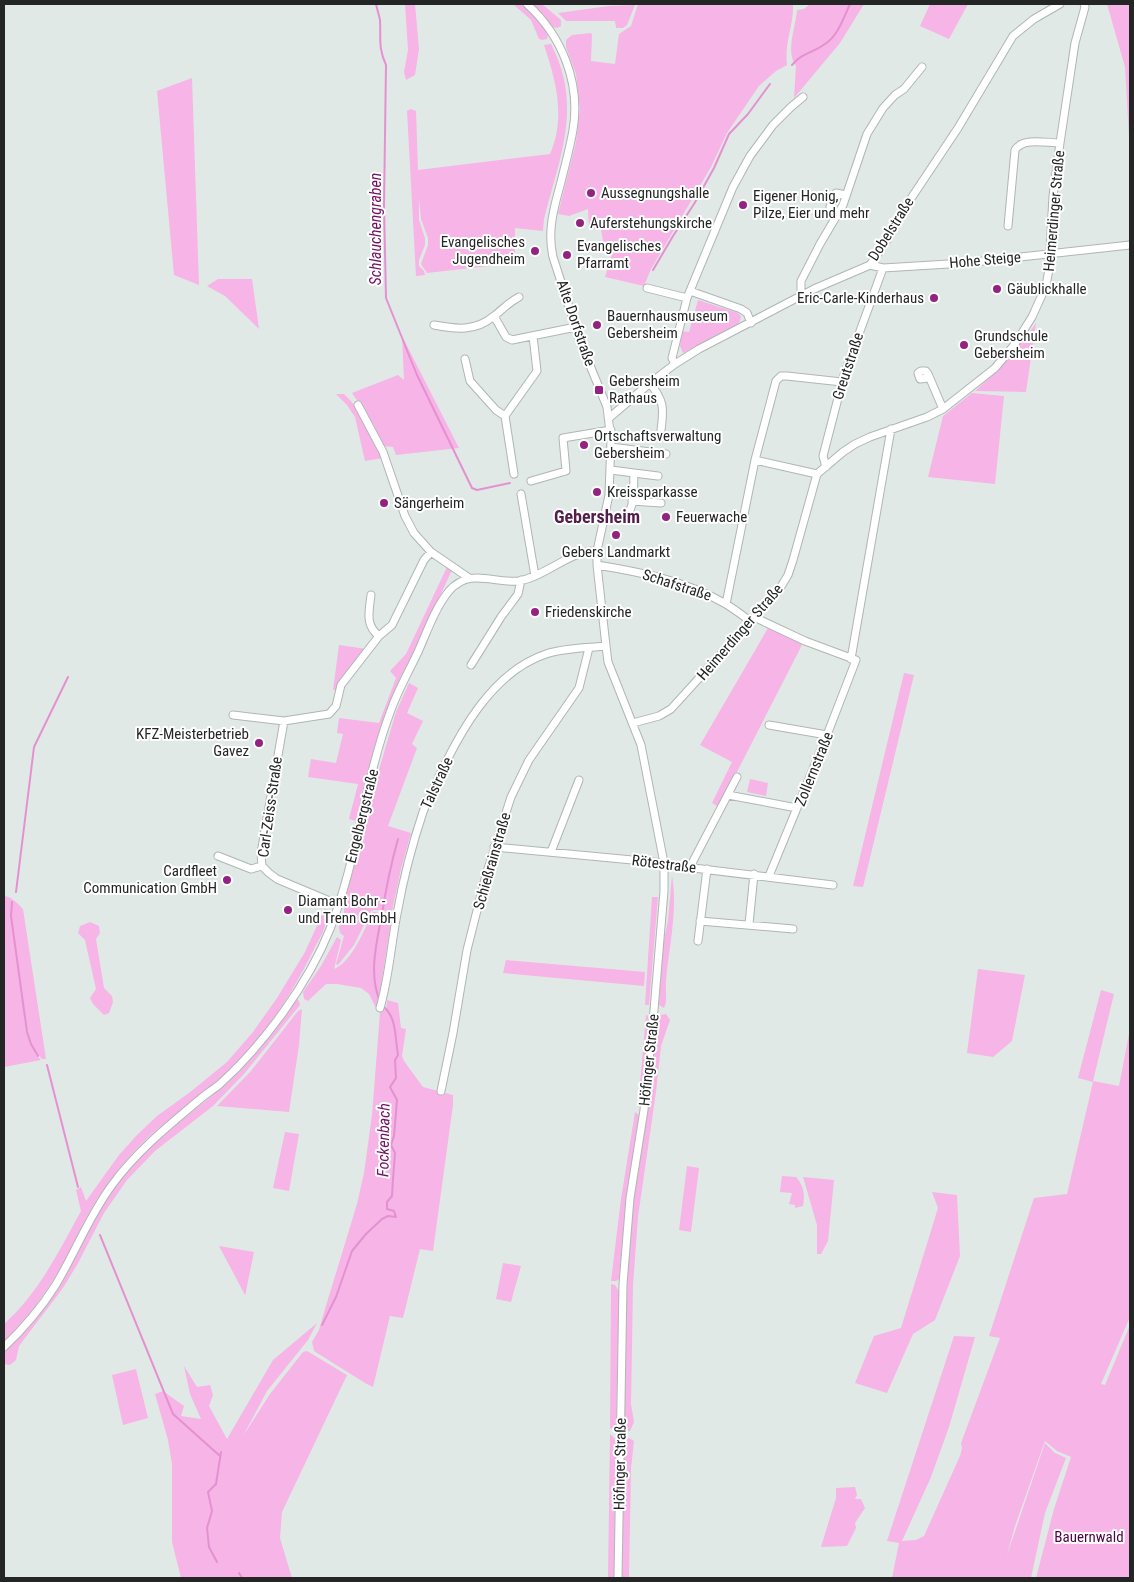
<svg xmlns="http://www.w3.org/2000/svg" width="1134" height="1582" font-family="'Roboto Condensed',sans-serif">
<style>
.green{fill:#f7b4e6}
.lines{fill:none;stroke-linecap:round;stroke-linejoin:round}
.stream{stroke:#e491d1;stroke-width:2}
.minor-casing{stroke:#afb6b3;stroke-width:9}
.minor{stroke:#fff;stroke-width:7}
.poi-dot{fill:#942281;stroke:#fff;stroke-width:2}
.labels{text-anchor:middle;stroke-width:4;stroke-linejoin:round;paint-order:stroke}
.poi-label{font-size:15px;fill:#232624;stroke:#fff;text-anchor:start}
.street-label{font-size:15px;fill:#232624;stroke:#fff}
.park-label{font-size:15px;fill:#500344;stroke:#fff}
.water-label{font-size:16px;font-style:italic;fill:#730f63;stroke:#fff}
.quarter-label{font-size:18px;font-weight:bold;fill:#531d49;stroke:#fff}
</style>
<rect width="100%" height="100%" fill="#e1e9e6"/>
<path class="green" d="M 405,4 L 415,4 L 419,49 L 415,75 L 406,80 L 404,72 L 408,50 Z
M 513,4 L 521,4 L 538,19 L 548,33 L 547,39 L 542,40 L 539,39 L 531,20 Z
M 533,4 L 542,4 L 561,20 L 561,26 L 557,28 L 553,27 Z
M 638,4 L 793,4 C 794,25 784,43 787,65 L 776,71 L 759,86 L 727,133 L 711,167 L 651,269 L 644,286 L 605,277 L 612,254 L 605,252 L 601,230 L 589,228 L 588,209 L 569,216 L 558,214 L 576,142 L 580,109 L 576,74 L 566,47 L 566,40 L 572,35 L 591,33 L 592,35 L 591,61 L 615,64 L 619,34 L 631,26 Z
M 810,4 L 864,4 L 840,43 L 794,98 L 796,66 C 785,52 796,26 797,10 L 804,9 Z
M 930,4 L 968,4 L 949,39 L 920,26 Z
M 1107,4 L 1130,4 L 1130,154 L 1125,67 Z
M 635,5 L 627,25 L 623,28 L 616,28 L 615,21 L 566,21 L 558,13 L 609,6 Z
M 551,44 C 583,106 560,156 544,219 L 543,231 L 515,228 L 515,263 L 427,273 L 421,264 L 428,245 L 428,238 L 421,219 L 419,199 L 419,220 L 425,238 L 425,245 L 419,260 L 419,266 L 424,271 L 425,275 L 416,276 L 407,111 L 411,109 L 416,111 L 418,170 L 550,154 C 566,117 556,81 544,45 Z
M 192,78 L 199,285 L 174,275 L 157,91 Z
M 218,279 L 252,279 L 259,329 L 225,296 L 207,286 Z
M 698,300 L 738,313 L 741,316 L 740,321 L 737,326 L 683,353 L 680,346 L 682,331 L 689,332 Z
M 1036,323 L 1026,392 L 975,391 C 1001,368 1016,351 1036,323 Z
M 402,336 L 459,448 L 396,455 L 393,447 L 383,446 L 374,425 L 352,393 L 398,375 L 404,380 Z
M 972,393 L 1004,396 L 995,484 L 928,477 L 943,416 Z
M 336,394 L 344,394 C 363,411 373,436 383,458 L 365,461 L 355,417 L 347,405 Z
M 447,567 L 452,570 L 416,648 L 401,676 L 391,701 L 358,816 L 356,821 L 349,819 L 358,784 L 308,777 L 311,759 L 336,763 L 343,734 L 337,733 L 339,718 L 379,723 L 396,678 L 390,671 L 406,654 Z
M 768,628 L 803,643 L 719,807 L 712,803 L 732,762 L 700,745 Z
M 339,645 L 367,649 L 337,690 L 333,690 Z
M 904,673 L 914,675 L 863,887 L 853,886 Z
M 409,683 L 418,688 L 407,713 L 423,721 L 412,744 L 417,748 L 388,826 L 411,833 L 401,869 L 392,911 L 374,910 L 371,911 L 354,945 L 338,965 L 336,964 L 344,936 L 340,933 L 339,927 L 344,917 L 344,902 L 363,835 L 375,783 L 396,712 Z
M 750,779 L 768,783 L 766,796 L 747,792 Z
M 672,875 C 678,911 669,946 666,981 C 665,990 668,1000 664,1008 L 659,1005 L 662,951 L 668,920 Z
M 4,896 C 12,897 17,903 23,909 L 46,1059 L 42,1059 C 18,1037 20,959 12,927 L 26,1032 L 36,1055 L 41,1060 L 4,1067 Z
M 652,897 L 658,897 L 649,1005 L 645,1005 Z
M 325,908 C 331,920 321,936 315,947 C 294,991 265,1036 229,1070 C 205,1093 178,1112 153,1133 C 134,1150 118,1169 103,1190 C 88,1212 77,1236 65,1260 C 49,1289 28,1318 4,1341 L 4,1324 C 38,1294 59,1251 81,1211 L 76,1190 L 81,1187 L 86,1201 L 119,1155 L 137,1135 L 157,1116 L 189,1093 L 227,1062 L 253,1032 L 277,998 L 305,952 Z
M 374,912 L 392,915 L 377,1010 L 369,994 L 361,988 L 337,984 L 326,984 L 308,1001 L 304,999 L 303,992 L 321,966 L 337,937 L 341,940 L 334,969 C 351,963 365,929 372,913 Z
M 90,922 L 99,926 L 100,933 L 96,939 L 104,988 L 112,996 L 113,1002 L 109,1013 L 104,1015 L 93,1004 L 90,998 L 96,989 L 85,940 L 78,933 L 80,926 Z
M 506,960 L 645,972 L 644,986 L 503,973 Z
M 978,969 L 1025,975 L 1012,1041 L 993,1057 L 967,1053 Z
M 1101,990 L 1114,994 L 1093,1081 L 1119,1086 L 1130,1029 L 1130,1317 L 1101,1384 L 1105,1385 L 1130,1325 L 1130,1578 L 1036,1578 L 1054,1509 L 1071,1457 L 1057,1451 L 1045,1441 L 1015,1526 L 1007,1555 L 1045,1443 L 1055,1453 L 1066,1458 L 1045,1513 L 1031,1578 L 892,1578 L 899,1543 L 887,1541 L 954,1336 L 975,1337 L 949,1427 L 931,1477 L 902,1541 L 916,1540 L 924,1536 L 960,1456 L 962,1448 L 961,1443 L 1000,1338 L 989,1336 L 1034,1198 L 1067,1194 L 1093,1082 L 1078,1078 Z
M 297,999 L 299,1001 L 300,1005 L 244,1074 L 213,1106 L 155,1151 L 127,1180 L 104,1213 L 77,1265 L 63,1288 L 19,1346 L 16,1360 L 10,1365 L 4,1364 L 4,1352 C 32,1325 55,1294 74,1259 C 92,1226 108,1190 134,1162 C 166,1128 207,1104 240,1070 C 261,1049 279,1023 297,999 Z
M 387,1000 L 398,1003 L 401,1028 L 406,1029 L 402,1056 L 404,1061 L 423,1087 L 453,1095 L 453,1105 L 433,1251 L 420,1249 L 403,1318 L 390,1316 L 373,1387 L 365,1383 L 314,1351 L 312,1342 L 319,1330 L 325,1309 L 357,1204 L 364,1173 L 372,1115 L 380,1013 L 381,1010 L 386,1010 Z
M 302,1009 L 299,1045 L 289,1112 L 217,1106 L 251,1071 L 298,1011 Z
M 666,1014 L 670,1020 L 661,1046 L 656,1092 L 638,1217 L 633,1286 L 631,1404 L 634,1422 L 630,1431 L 626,1431 L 624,1428 L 628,1249 L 636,1184 L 647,1108 L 658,1018 L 661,1015 Z
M 646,1015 L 649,1016 L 641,1105 L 638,1107 Z
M 635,1112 L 639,1115 L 626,1201 L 619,1279 L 616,1281 L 611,1281 L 621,1199 Z
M 285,1132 L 299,1134 L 289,1191 L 273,1188 Z
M 687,1166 L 699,1168 L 691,1232 L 679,1230 Z
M 782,1176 L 796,1177 C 804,1186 805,1194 803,1206 L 795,1208 L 795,1205 L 789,1204 L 792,1193 L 780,1192 Z
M 803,1177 L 834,1180 L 828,1241 L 821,1254 L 817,1254 L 817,1225 Z
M 932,1192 L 957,1195 L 960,1256 L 935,1320 L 913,1334 L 887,1393 L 855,1383 L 874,1336 L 901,1328 L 938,1208 Z
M 219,1246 L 254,1252 L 245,1296 L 245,1295 Z
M 503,1263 L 521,1266 L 511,1302 L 496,1299 Z
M 611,1284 L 615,1285 L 619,1291 L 616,1427 L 610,1429 Z
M 317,1323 L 308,1340 L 267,1391 L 243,1436 L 270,1394 L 303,1352 L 307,1351 L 347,1375 L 282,1512 L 280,1538 L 292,1578 L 181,1578 L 172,1542 L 172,1464 L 168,1440 L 155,1394 L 163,1391 L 184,1406 L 181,1416 L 201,1419 L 190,1394 L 184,1366 L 197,1387 L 210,1385 L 213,1395 L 209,1406 L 227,1439 L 273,1360 Z
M 136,1369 L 148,1418 L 123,1425 L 112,1375 Z
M 610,1434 L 616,1440 L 614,1578 L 608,1578 Z
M 629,1438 L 634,1441 L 631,1469 L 629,1578 L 622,1578 L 624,1440 Z
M 855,1487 L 857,1495 L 855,1499 L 861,1499 L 865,1508 L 855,1523 L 856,1528 L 847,1546 L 821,1547 L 836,1498 L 836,1488 Z"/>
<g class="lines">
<path class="stream" d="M 376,4 C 377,9 379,15 380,20 C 381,38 378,48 386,65 L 384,206 L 386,298 L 417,375 L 472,488 L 477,490 L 510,483
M 792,65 C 803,52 813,53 825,44 C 838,36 844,17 850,4
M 653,270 L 673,236 L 694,204 L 714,168 L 729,134 L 748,114 L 770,84
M 16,892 L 34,747 L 68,677
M 12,902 L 11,916 L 27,1032 L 31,1044 L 38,1056
M 380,1001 C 368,974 377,941 382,914 C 386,888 391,864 398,839
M 47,1065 L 78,1187
M 100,1235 L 173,1414 L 220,1456
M 322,1325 L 336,1297 L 352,1251 L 366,1234 L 382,1219 L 388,1216 L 396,1217 L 394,1211 L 387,1209 L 387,1202 L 392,1196 L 393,1179 L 395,1153 L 391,1145 L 394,1136 L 397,1100 L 390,1087 L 396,1078 L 395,1060 L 398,1055 C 395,1039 397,1018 384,1007
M 217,1562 L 209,1547 L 207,1528 L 212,1511 L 208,1492 L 216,1484 L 221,1452
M 239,1573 L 242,1578"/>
<defs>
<path id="minor" d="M 527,4 C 562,36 581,83 573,130 C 570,148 565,165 561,182 C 554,207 547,231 553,257 L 580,341 L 607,407 L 611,440 L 609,495 L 597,551 L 597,565 L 606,646 L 608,662 L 641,745 L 664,863 L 664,891 L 654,1010 L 644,1110 L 630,1198 L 623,1284 L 618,1578
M 837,215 L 830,207 L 836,193 L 846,195
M 1008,226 L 1015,150 C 1023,137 1046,143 1060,143
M 870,265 L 883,268 L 965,263 L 1130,245
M 647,288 L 687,298
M 690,291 L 741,309 L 747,313 L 751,323
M 801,296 L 801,281 L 820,244 L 843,205 L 867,134 L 883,108 L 895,95 L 904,89 L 922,67
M 494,316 L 506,337 L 512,340 L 576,327
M 434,325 C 456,329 475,332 494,316 C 503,309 508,303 519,297
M 465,359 L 470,381 L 496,410 L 505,416 L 514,474
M 675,364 L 672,358 L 687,298 L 733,187 L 750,156 L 773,125 L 791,107 L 803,97
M 929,378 L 920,379 L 918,373 L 921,371 L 926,371 L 928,374 L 943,409
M 650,383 C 664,401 664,408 661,430
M 358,405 L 383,452 L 405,516 L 414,533 L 431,552 L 469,578
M 505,416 L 537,371 L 533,336
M 609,418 L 650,383 L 675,364 L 699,349 L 814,289 L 870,265 L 887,240 L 904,209 L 958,128 L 1013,36 L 1034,19 L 1060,4
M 611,447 L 666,454
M 755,460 L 817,474
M 826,467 L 823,456 L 844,375 L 883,268
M 634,473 L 658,476
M 531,481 L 566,471 L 563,438 L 611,430
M 521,494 L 535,576
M 632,501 L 661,503
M 606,517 L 625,517 C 636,507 633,487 634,473 L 611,470
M 597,565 C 640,572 686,581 724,603 C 733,608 742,615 750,621
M 371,595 C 369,612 365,625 379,636
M 726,604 L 755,460 L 776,381 L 781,376 L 787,376 L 842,382
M 754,617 L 805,641 L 856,660 L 827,735 L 769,876
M 851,659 L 891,429
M 471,665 L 501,617 L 518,594 L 521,580
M 233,715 L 284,721 L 329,714 L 336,706 L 341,685 L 379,636 L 392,625 L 424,560 L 431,552
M 284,721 L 261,853 L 262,866 L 269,873 L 277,879 L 339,905
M 633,723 L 659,716 L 671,709 L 779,590 L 788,575 L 793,560 L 817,474 L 843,452 L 855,444 L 870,437 L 927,417 L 943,409 L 995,368 L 1015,344 L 1032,317 L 1046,286 L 1049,269 L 1053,196 L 1060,143 L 1075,43 L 1085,7 L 1084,4
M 769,725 L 827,735
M 728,795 L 797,808
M 494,847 L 664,863 L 677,866 L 833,885
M 551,852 L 579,780
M 218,856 L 251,869 L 262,866
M 690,867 L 737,777
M 700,921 L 793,929
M 749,924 L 754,874
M 698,941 L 707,869
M 380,1008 C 389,977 391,945 397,914 C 403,880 412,845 423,812 C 427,801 433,791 437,781 C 459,733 492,672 546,654 C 564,648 587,648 606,646
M 441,1091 L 453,1033 L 467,950 L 486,875 L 511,797 L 529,760 L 579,688 L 589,648
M 4,1347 C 23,1329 41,1308 55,1286 C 75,1253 89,1216 112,1185 C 136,1152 168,1126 199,1100 C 206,1094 214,1089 220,1084 C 264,1044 308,984 330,929 C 358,858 364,781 391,710 C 398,690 409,671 418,652 C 427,632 435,608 449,591 C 470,567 494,584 519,581 C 547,576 570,550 597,551"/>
</defs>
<use href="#minor" class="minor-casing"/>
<use href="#minor" class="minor"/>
</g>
<g class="poi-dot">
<circle cx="591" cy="193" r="5"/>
<circle cx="743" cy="205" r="5"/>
<circle cx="580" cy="223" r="5"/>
<circle cx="535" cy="251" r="5"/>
<circle cx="567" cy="255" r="5"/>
<circle cx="997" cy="289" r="5"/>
<circle cx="934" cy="298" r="5"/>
<circle cx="597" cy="325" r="5"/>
<circle cx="964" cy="345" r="5"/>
<rect x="594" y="385" width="10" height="10" rx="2.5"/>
<circle cx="584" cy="445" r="5"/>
<circle cx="597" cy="492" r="5"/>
<circle cx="384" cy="503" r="5"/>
<circle cx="666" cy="517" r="5"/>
<circle cx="616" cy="535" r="5"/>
<circle cx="535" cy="612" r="5"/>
<circle cx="259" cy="743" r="5"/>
<circle cx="227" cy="880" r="5"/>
<circle cx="288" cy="910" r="5"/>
</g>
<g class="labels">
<g class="poi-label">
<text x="601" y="198">Aussegnungshalle</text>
<text x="753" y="201">Eigener Honig,<tspan x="753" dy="17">Pilze, Eier und mehr</tspan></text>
<text x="590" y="228">Auferstehungskirche</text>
<text x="525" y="247" text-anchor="end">Evangelisches<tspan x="525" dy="17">Jugendheim</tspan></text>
<text x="577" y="251">Evangelisches<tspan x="577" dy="17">Pfarramt</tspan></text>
<text x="1007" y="294">Gäublickhalle</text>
<text x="924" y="303" text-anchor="end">Eric-Carle-Kinderhaus</text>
<text x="607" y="321">Bauernhausmuseum<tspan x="607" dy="17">Gebersheim</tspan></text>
<text x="974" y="341">Grundschule<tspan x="974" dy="17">Gebersheim</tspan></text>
<text x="609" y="386">Gebersheim<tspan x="609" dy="17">Rathaus</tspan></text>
<text x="594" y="441">Ortschaftsverwaltung<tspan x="594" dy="17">Gebersheim</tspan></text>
<text x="607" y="497">Kreissparkasse</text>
<text x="394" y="508">Sängerheim</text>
<text x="676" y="522">Feuerwache</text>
<text x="616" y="557" text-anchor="middle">Gebers Landmarkt</text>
<text x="545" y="617">Friedenskirche</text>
<text x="249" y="739" text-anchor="end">KFZ-Meisterbetrieb<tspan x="249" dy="17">Gavez</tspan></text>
<text x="217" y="876" text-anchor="end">Cardfleet<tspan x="217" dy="17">Communication GmbH</tspan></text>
<text x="298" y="906">Diamant Bohr -<tspan x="298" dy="17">und Trenn GmbH</tspan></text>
</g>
<g class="street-label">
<text transform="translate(1054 211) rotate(-85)" y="5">Heimerdinger Straße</text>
<text transform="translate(891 229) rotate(-58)" y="5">Dobelstraße</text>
<text transform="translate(985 260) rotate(-5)" y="5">Hohe Steige</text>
<text transform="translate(576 323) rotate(71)" y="5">Alte Dorfstraße</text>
<text transform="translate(848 366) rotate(-72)" y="5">Greutstraße</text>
<text transform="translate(677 585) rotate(18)" y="5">Schafstraße</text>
<text transform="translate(740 632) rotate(-49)" y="5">Heimerdinger Straße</text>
<text transform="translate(814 769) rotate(-68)" y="5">Zollernstraße</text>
<text transform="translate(437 783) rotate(-65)" y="5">Talstraße</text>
<text transform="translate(270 807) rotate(-82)" y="5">Carl-Zeiss-Straße</text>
<text transform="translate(362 816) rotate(-76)" y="5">Engelbergstraße</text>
<text transform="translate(492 861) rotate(-74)" y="5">Schießrainstraße</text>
<text transform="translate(664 864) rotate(7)" y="5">Rötestraße</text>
<text transform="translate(649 1060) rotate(-84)" y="5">Höfinger Straße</text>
<text transform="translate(620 1464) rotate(-89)" y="5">Höfinger Straße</text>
</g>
<g class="park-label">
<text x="1089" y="1542">Bauernwald</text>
</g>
<g class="water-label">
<text transform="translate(375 229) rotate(-90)" y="6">Schlauchengraben</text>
<text transform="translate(383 1140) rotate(-89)" y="6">Fockenbach</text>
</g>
<g class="quarter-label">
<text x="597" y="523">Gebersheim</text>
</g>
</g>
<rect width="1134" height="1582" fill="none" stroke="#232624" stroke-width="10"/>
</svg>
